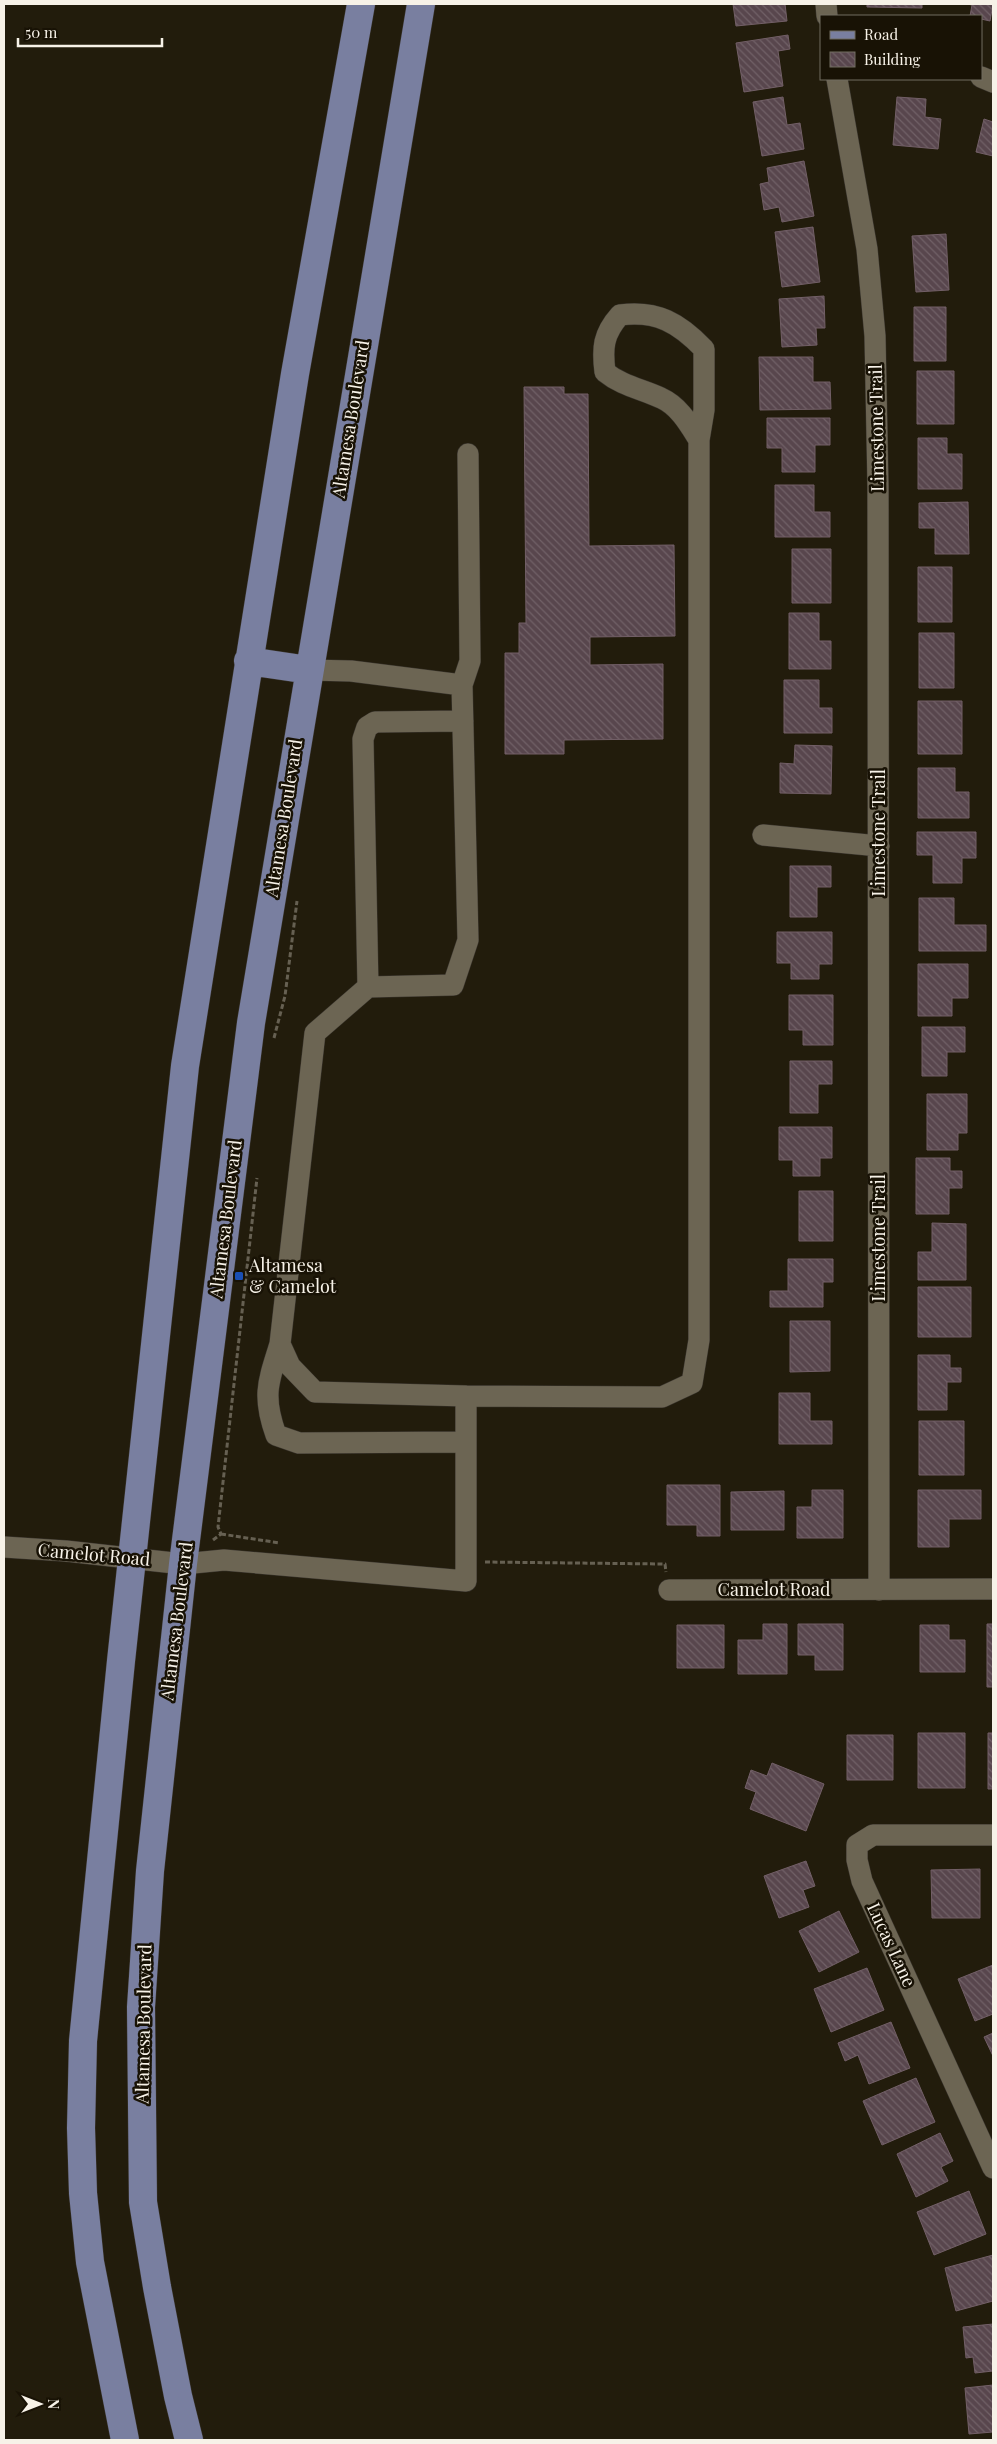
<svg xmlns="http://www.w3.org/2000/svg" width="997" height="2444" font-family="'Playfair Display',serif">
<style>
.building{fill:url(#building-back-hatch);stroke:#725f67}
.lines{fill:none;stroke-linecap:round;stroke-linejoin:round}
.minor-casing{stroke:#3a352e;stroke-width:22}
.major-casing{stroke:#3a352e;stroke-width:29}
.path{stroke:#666052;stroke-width:3;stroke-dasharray:5 2.5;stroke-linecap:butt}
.minor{stroke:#6c6553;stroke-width:21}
.major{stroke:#797fa0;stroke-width:28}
.transit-dot{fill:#1a4fb4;stroke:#181205;stroke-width:2}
.labels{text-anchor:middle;stroke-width:5;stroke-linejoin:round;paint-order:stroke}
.street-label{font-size:18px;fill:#f7f2e8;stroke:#181205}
.poi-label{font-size:18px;fill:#f7f2e8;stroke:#181205;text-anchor:start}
</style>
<defs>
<pattern id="building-back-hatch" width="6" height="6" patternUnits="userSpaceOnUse" patternTransform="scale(1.25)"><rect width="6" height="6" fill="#58464d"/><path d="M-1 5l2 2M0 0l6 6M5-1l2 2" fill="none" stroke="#716167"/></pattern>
</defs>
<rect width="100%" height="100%" fill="#221c0c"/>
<path class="building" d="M 733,4 L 785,4 L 787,21 L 736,26 Z
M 867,4 L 922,4 L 922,8 L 867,7 Z
M 967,4 L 993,4 L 990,21 L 981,19 L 981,16 L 970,16 L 972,5 Z
M 788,35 L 790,49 L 778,51 L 783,86 L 744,92 L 736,43 Z
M 783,97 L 787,125 L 800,123 L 804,149 L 762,156 L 753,102 Z
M 897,97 L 926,99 L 925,117 L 941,119 L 938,149 L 893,145 Z
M 984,119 L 993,122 L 993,156 L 976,152 Z
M 804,161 L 814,216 L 782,222 L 779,207 L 764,210 L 760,184 L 769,182 L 767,168 Z
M 813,227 L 820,282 L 782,287 L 775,232 Z
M 946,234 L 949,290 L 916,292 L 912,236 Z
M 824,296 L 825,328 L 816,328 L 817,345 L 782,347 L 779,299 Z
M 914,307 L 946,307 L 946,361 L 914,361 Z
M 759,357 L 813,357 L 813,382 L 830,382 L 831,409 L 760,410 Z
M 917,371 L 954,371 L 954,424 L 917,424 Z
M 524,387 L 564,387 L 564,394 L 588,394 L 589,546 L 674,545 L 675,636 L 590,637 L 590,665 L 663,664 L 663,739 L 564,740 L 564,754 L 505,754 L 505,653 L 519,653 L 519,623 L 526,623 Z
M 767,418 L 830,418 L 830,445 L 815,445 L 815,472 L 782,472 L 782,448 L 767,448 Z
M 918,438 L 947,438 L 947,454 L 962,454 L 962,489 L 918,489 Z
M 775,485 L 814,485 L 814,512 L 830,512 L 830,537 L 775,537 Z
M 968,502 L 969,554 L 935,554 L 935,528 L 919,528 L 919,503 Z
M 792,549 L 831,549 L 831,603 L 792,603 Z
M 918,567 L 952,567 L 952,622 L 918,622 Z
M 789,613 L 819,613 L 819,641 L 831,641 L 831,669 L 789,669 Z
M 919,633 L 954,633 L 954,688 L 919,688 Z
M 784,680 L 819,680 L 819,708 L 832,708 L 832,733 L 784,733 Z
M 918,701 L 962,701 L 962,754 L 918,754 Z
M 795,745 L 832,746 L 831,794 L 780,793 L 780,763 L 794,764 Z
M 918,768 L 955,768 L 955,792 L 969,792 L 969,818 L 918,818 Z
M 917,832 L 976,832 L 976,858 L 962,858 L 962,883 L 933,883 L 933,855 L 917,855 Z
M 790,866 L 831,866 L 831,887 L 817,887 L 817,917 L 790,917 Z
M 919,898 L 954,898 L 954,925 L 986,925 L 986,951 L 919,951 Z
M 777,932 L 832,932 L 832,964 L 819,964 L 819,979 L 791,979 L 791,963 L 777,963 Z
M 918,964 L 968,964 L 968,998 L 952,998 L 952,1016 L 918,1016 Z
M 789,995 L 833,995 L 833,1045 L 803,1045 L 803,1030 L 789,1030 Z
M 922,1027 L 965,1027 L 965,1052 L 947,1052 L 947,1076 L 922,1076 Z
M 790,1061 L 832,1061 L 832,1084 L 818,1084 L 818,1113 L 790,1113 Z
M 927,1094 L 967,1094 L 967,1133 L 958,1133 L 958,1150 L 927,1150 Z
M 779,1127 L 832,1127 L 832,1158 L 820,1158 L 820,1176 L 793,1176 L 793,1160 L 779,1160 Z
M 916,1158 L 950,1158 L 950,1171 L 962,1171 L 962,1188 L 949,1188 L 949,1214 L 916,1214 Z
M 799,1191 L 833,1191 L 833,1241 L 799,1241 Z
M 932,1223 L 966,1224 L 966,1280 L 918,1280 L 918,1252 L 932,1252 Z
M 788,1259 L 833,1259 L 833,1282 L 823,1282 L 823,1307 L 770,1307 L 770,1291 L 788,1291 Z
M 918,1287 L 971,1287 L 971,1337 L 918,1337 Z
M 790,1321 L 830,1321 L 830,1371 L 790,1372 Z
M 918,1355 L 950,1355 L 950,1368 L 961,1368 L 961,1382 L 947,1382 L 947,1410 L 918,1410 Z
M 779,1393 L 810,1393 L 810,1421 L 832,1421 L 832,1444 L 779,1444 Z
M 919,1421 L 964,1421 L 964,1475 L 919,1475 Z
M 667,1485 L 720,1485 L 720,1536 L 697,1536 L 697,1525 L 667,1525 Z
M 812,1490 L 843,1490 L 843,1538 L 797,1538 L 797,1507 L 812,1507 Z
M 918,1490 L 981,1490 L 981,1519 L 949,1519 L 949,1547 L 918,1547 Z
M 784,1491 L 784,1530 L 731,1530 L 731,1492 Z
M 763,1624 L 787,1624 L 787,1674 L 738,1674 L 738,1640 L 763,1640 Z
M 798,1624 L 843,1624 L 843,1670 L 815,1670 L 815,1655 L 798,1655 Z
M 987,1624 L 993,1624 L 993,1687 L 987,1687 Z
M 677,1625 L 724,1625 L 724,1668 L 677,1668 Z
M 920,1625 L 949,1625 L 949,1640 L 965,1640 L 965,1672 L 920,1672 Z
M 918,1733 L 965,1733 L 965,1788 L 918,1788 Z
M 988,1733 L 993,1733 L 993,1789 L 988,1789 Z
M 847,1735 L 893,1735 L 893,1780 L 847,1780 Z
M 772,1763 L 824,1784 L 806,1831 L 750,1809 L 756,1792 L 745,1788 L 751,1770 L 767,1776 Z
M 806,1861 L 815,1886 L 803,1890 L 809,1907 L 779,1918 L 764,1876 Z
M 980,1869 L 980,1918 L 932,1918 L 931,1870 Z
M 839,1911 L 859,1952 L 819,1972 L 799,1931 Z
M 993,1965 L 993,2014 L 975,2021 L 958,1979 Z
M 867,1968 L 884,2010 L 831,2032 L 814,1989 Z
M 891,2022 L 910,2068 L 869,2084 L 858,2055 L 845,2061 L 838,2043 Z
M 993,2033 L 993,2056 L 984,2037 Z
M 916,2078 L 935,2122 L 882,2145 L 863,2101 Z
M 940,2133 L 953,2161 L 941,2167 L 948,2181 L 916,2197 L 897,2154 Z
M 969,2191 L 986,2234 L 934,2255 L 917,2212 Z
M 993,2255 L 993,2301 L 956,2311 L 945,2268 Z
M 993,2324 L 993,2371 L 975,2373 L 973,2357 L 966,2358 L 963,2327 Z
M 993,2385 L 993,2432 L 969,2434 L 965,2388 Z"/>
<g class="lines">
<defs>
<path id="minor" d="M 826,4 L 827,16
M 981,77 L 993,82
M 837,79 L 867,249 L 875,336 L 878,487 L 879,1590
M 309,670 L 351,671 L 462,685 L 468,940 L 453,985 L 368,987 L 363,739 L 367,727 L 375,722 L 463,721
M 462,685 L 470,661 L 468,454
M 763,835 L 879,846
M 280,1344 L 315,1033 L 368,987
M 466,1396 L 315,1392 L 290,1366 L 280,1344 C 268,1382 262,1396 276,1435 L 299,1443 L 466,1442
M 4,1547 L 66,1551 L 183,1564 L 224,1560 L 466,1581 L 466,1396 L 662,1397 L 692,1383 L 699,1340 L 699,440 L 704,410 L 704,349 C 679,323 657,310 620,315 C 603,334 602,348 605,372 C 622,386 642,389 661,398 C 679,406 689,424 699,440
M 669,1590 L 993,1589
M 993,1835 L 873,1835 L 857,1845 L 857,1860 L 862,1881 L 993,2168"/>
<path id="major" d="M 248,661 L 309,670
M 125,2440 L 90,2262 L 83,2193 L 81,2128 L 83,2041 L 121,1661 L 185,1066 L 295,374 L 361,4
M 189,2440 L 178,2396 L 157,2287 L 143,2202 L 141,2007 L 150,1871 L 183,1564 L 251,1023 L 421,4"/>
</defs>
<use href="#minor" class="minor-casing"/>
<use href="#major" class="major-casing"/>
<path class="path" d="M 274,1038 L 285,996 L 297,901
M 221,1534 L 280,1543
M 213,1540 L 221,1534 L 218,1527 L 257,1178
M 485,1562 L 665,1564 L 666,1572"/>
<use href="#minor" class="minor"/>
<use href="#major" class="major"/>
</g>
<rect class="transit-dot" x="234" y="1271" width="10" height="10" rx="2.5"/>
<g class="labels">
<g class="street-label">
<text transform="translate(351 419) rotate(-81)" y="6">Altamesa Boulevard</text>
<text transform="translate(877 428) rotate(-91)" y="6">Limestone Trail</text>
<text transform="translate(284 818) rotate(-81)" y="6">Altamesa Boulevard</text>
<text transform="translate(879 833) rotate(-90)" y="6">Limestone Trail</text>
<text transform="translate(226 1219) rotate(-83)" y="6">Altamesa Boulevard</text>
<text transform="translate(879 1238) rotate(-90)" y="6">Limestone Trail</text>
<text transform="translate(94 1555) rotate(5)" y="6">Camelot Road</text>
<text x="774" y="1596">Camelot Road</text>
<text transform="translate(177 1621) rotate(-83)" y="6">Altamesa Boulevard</text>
<text transform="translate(891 1945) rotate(65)" y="6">Lucas Lane</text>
<text transform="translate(144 2024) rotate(-89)" y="6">Altamesa Boulevard</text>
</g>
<g class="poi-label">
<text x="249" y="1272">Altamesa<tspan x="249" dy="21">&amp; Camelot</tspan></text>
</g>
</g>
<rect width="997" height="2444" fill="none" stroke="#f7f2e8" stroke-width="10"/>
<rect x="820" y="15" width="162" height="65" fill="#181205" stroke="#716c60"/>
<rect x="830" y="31" width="25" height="8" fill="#797fa0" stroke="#716c60"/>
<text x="864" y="40" font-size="15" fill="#f7f2e8">Road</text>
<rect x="830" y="52" width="25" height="15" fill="url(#building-back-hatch)" stroke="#716c60"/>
<text x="864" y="65" font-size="15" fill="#f7f2e8">Building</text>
<g transform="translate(40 2404) rotate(90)" stroke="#181205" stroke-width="4" paint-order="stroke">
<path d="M0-4L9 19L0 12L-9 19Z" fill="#f7f2e8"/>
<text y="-8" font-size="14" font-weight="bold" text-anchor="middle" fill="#f7f2e8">N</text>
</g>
<path d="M18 38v8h144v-8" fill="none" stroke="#f7f2e8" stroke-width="2.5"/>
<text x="25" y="38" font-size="15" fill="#f7f2e8" stroke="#181205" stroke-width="4" paint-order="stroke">50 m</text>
</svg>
